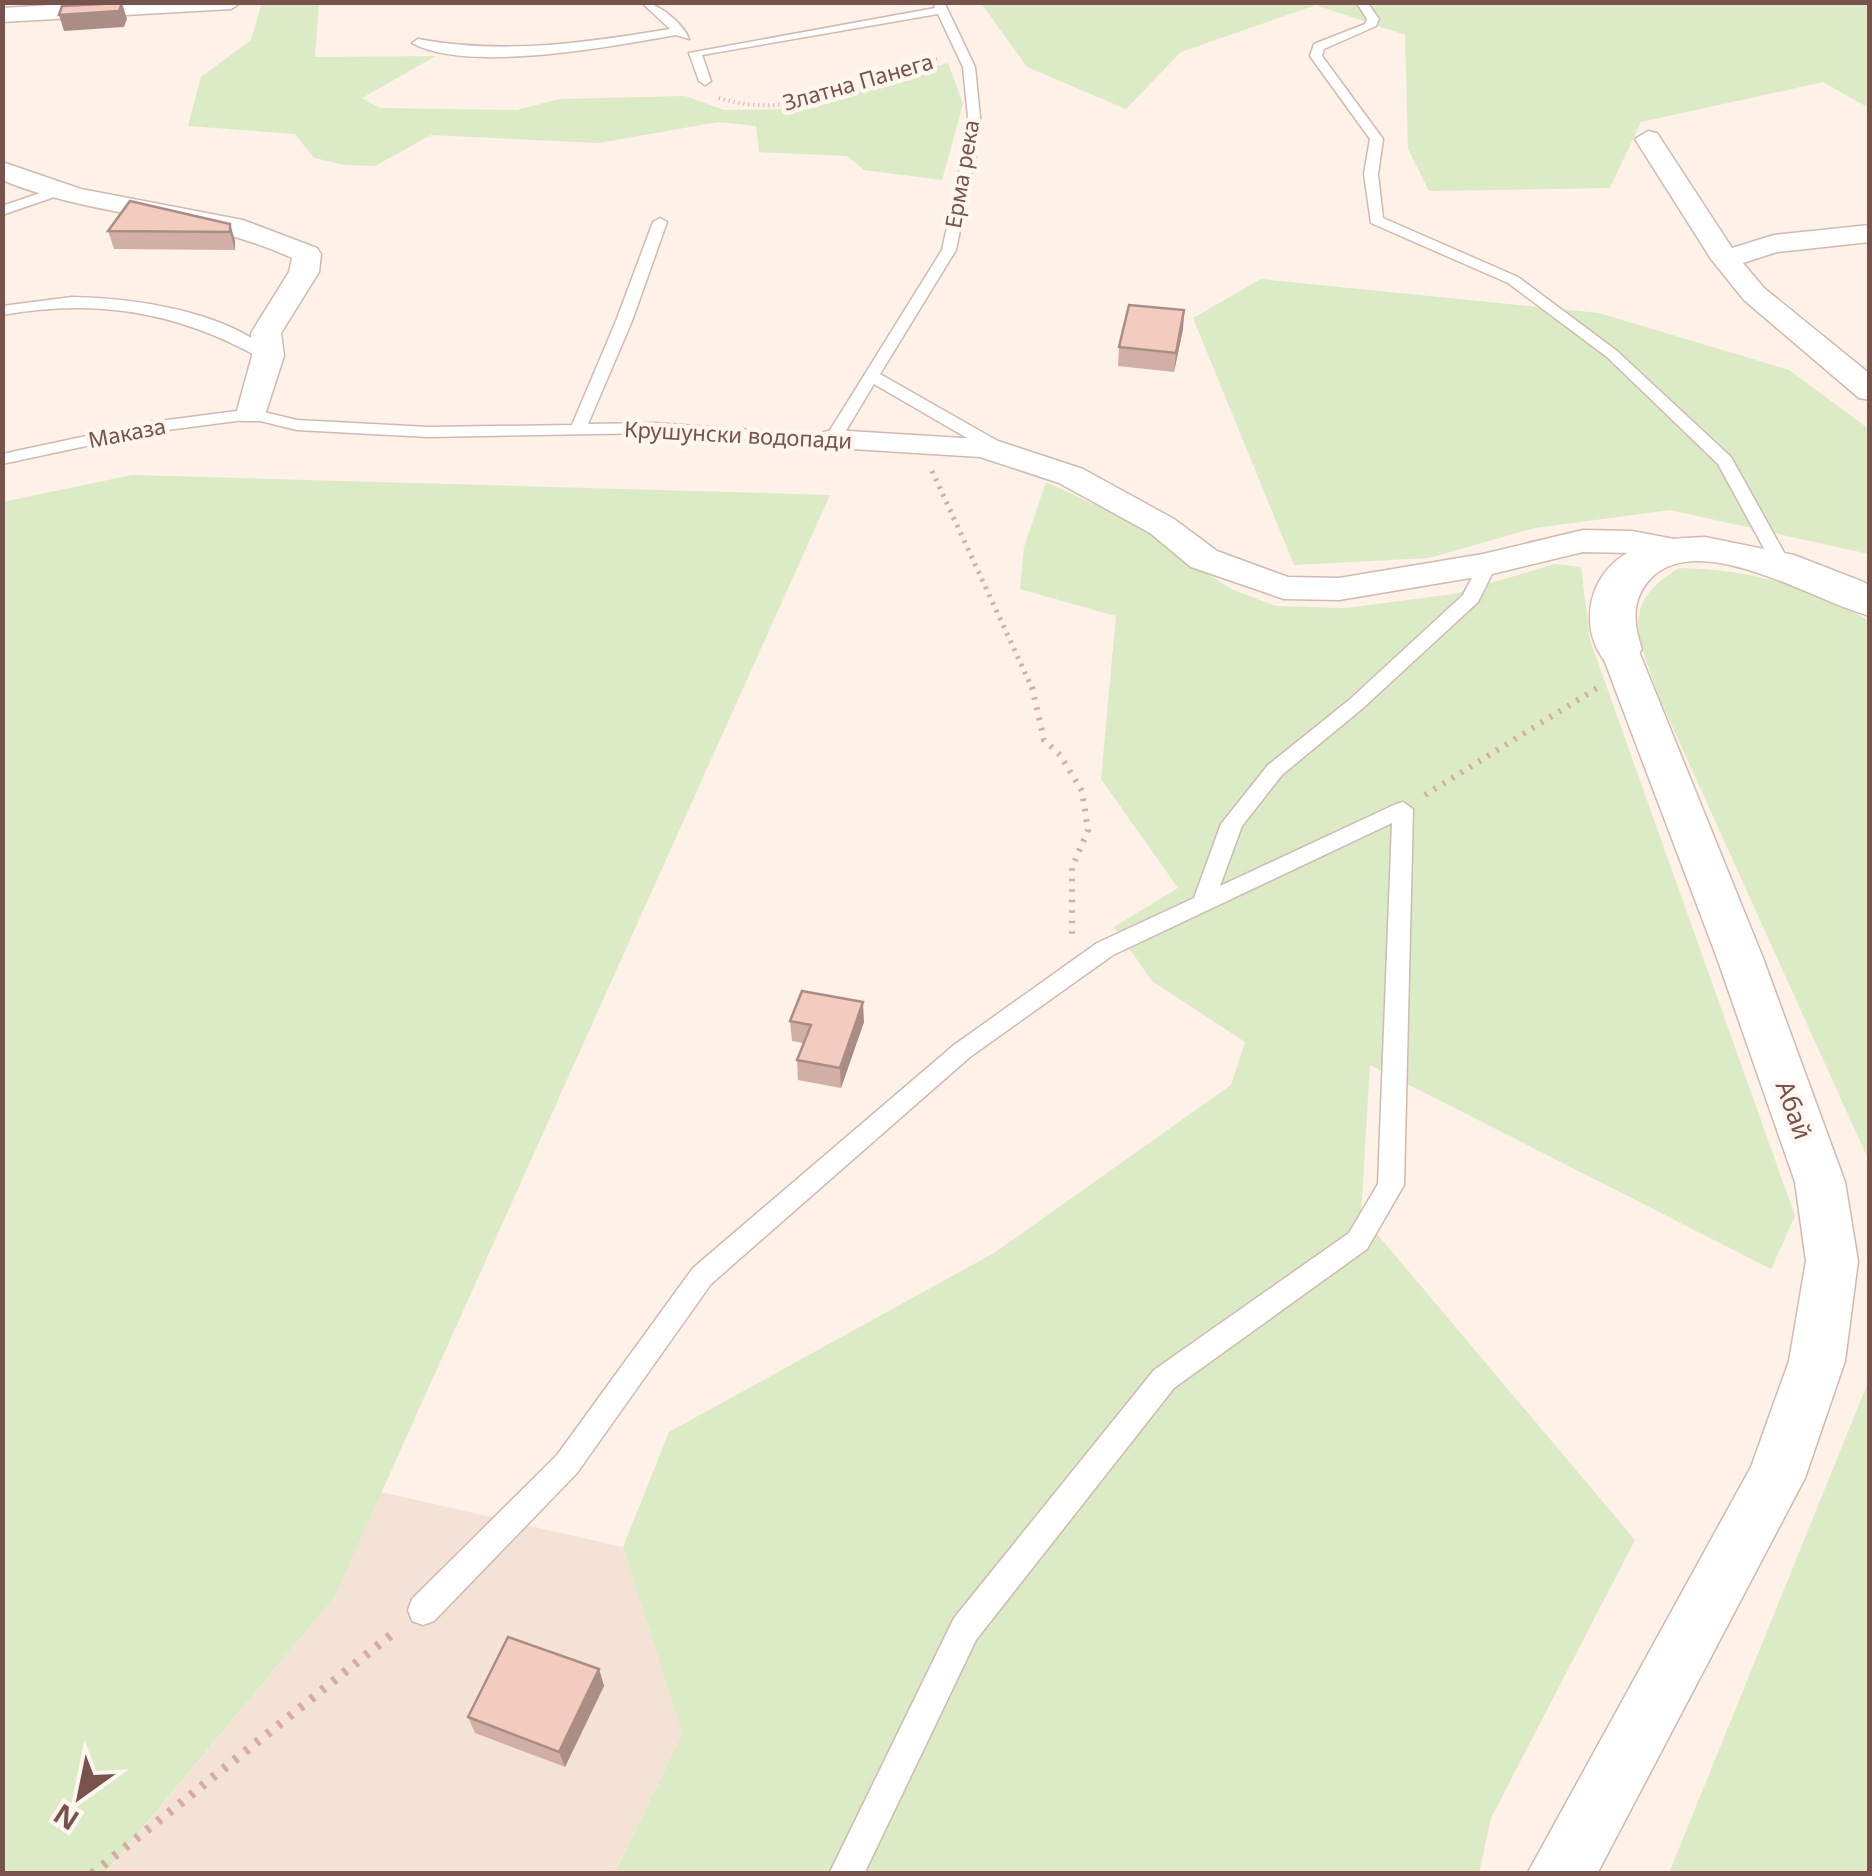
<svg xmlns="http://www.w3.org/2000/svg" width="1872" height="1876" font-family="'Noto Sans',sans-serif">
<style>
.residential{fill:#f5e2d6}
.green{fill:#dbebc5}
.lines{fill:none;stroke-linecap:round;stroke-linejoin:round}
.lane-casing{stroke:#d2b9af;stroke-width:3}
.street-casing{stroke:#d2b9af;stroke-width:3}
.secondary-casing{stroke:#d7baaf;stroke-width:3}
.path-far3{stroke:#d8ada1;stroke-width:4;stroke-dasharray:1 4;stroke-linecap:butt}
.path-far2{stroke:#d8ada1;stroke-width:5;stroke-dasharray:2.5 6;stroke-linecap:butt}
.path-far1{stroke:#d8ada1;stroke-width:6;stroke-dasharray:2.5 8;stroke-linecap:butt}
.path{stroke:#d8ada1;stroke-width:9;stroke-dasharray:4 10;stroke-linecap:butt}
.lane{fill:#fff;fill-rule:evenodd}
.street{fill:#fff;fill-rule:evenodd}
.secondary{fill:#fff;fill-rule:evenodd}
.wall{fill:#d1afa4}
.shaded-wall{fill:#aa8e86}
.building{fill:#f3cbbf;stroke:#aa8e86;stroke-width:2.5}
.labels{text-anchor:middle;stroke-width:9;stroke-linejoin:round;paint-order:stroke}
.far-street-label{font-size:22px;fill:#78534b;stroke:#fff6ef}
.street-label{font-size:25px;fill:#78534b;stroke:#fff6ef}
</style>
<rect width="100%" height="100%" fill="#fdf1e8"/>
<path class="residential" d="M 381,1492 L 623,1547 L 682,1734 L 614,1873 L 105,1874 L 334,1598 Z"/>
<path class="green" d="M 262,2 L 319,3 L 315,57 L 436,56 L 362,98 L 380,108 L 517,110 L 559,99 L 685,96 L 724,110 L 792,109 L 948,63 L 963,104 L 942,180 L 864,170 L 847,156 L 759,152 L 756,126 L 718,122 L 599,143 L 431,135 L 375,166 L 345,165 L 314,158 L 295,134 L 188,126 L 201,77 L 251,40 Z
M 981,3 L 1869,3 L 1869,108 L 1823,82 L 1641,122 L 1610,188 L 1429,191 L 1408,149 L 1405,35 L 1316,5 L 1181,52 L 1126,109 L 1027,67 Z
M 1261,279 L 1599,313 L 1789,370 L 1869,429 L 1869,554 L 1670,510 L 1535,528 L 1429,558 L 1294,565 L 1193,318 Z
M 132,475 L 830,495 L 334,1598 L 105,1873 L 3,1873 L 3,502 Z
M 1046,482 L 1128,520 L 1229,588 L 1276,606 L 1346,608 L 1454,594 L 1555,564 L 1581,567 L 1590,640 L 1795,1216 L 1771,1269 L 1370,1065 L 1361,1215 L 1635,1540 L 1491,1818 L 1479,1873 L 614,1874 L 682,1734 L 623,1547 L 669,1432 L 994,1253 L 1231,1085 L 1245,1042 L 1152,981 L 1114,927 L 1178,888 L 1101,779 L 1116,616 L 1020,589 L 1024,547 Z
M 1679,568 C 1749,569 1809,586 1869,621 L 1869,1161 L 1659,697 C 1640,639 1616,606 1679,568 Z
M 1869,1380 L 1869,1873 L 1669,1873 Z"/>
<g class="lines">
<defs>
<path id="lane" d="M 641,2 C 659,2 685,26 689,39 L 676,35 C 613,46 468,74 412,43 L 418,39 C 504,55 584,43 670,29 Z
M 933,2 L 944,2 L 975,67 L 981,127 L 956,250 L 880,374 L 1010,448 L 1010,456 L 998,456 L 874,384 L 838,444 L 832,445 L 654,433 L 428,437 L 297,430 L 252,419 L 152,432 L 2,464 L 2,454 L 152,422 L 252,409 L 297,420 L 428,427 L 572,425 L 616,321 L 653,222 L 660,218 L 667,222 L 632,321 L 588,424 L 654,423 L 827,435 L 942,250 L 969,127 L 963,67 L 938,14 L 702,55 L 711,81 L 705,85 L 699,81 L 689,53 L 935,8 Z
M 1356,2 L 1367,2 L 1379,19 L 1376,26 L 1324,49 L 1322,56 L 1383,139 L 1378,174 L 1383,218 L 1518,277 L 1617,351 L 1731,457 L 1791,565 L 1788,569 L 1782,570 L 1773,565 L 1718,464 L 1607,357 L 1508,283 L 1371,223 L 1364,174 L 1370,139 L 1310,56 L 1314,44 L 1365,24 L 1367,19 Z
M 55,188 L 62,192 L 60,195 L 2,215 L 2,206 Z
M 72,297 C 135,298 227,311 276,356 L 262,359 C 179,312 97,298 2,315 L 2,306 Z
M 1488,559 L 1497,564 L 1478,602 L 1363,708 L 1282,775 L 1242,826 L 1220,886 L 1396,804 L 1403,802 L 1413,809 L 1404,1185 L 1400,1192 L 1367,1249 L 1174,1388 L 976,1640 L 864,1874 L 829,1874 L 954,1618 L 1154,1370 L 1349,1233 L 1378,1184 L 1392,823 L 1113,955 L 970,1057 L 711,1284 L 577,1473 L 434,1621 L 423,1625 L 412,1621 L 408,1610 L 412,1599 L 557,1455 L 693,1268 L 954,1045 L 1097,943 L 1194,898 L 1221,824 L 1268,765 L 1349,700 L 1463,595 L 1479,564 Z"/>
<path id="street" d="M 101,2 L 242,2 L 231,9 L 2,22 L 2,8 Z
M 1648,131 L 1657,133 L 1732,248 L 1774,235 L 1870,225 L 1870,242 L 1777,252 L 1743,263 L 1764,288 L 1870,374 L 1870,400 L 1859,398 L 1744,300 L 1711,259 L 1635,139 Z
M 2,162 L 81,189 L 243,220 L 317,248 L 321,254 L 319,272 L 281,333 L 284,356 L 263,421 L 241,421 L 236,414 L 252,356 L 251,333 L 289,272 L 292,258 C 200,215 96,219 2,180 Z
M 832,430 L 995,440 L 1083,469 L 1174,519 L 1217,551 L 1288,577 L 1339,578 L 1483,554 L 1583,530 L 1632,531 L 1690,542 L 1695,550 L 1690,558 L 1677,561 L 1632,553 L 1583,552 L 1488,575 L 1339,600 L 1284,599 L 1191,567 L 1150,533 L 1059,483 L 980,457 L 820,447 L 815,440 L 820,433 Z
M 1619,637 L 1632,641 L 1638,649 L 1763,958 L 1845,1182 L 1858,1261 L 1845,1361 L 1805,1478 L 1597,1874 L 1527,1874 L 1751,1467 L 1789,1361 L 1806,1261 L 1795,1182 L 1717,958 L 1600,649 L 1606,641 Z"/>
<path id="secondary" d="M 1705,537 L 1794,555 L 1861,581 L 1870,585 L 1870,616 C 1817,603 1701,528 1651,578 C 1631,599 1633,623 1642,649 L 1635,659 L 1619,663 L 1603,659 C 1578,623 1590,573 1629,552 C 1653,539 1679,538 1705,537 Z"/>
</defs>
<use href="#lane" class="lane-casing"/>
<use href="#street" class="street-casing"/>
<use href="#secondary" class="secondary-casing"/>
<path class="path-far3" d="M 719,98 C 796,123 863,77 937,59"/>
<path class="path-far2" d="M 932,471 L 1033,690"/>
<path class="path-far1" d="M 1032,687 L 1044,740 L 1060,755 L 1082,791 L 1088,830 L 1072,868 L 1072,936
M 1425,795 L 1597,688"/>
<path class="path" d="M 92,1874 L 396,1631"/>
<use href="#lane" class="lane"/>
<use href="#street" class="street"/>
<use href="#secondary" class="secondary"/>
</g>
<path class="wall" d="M 230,224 L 235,241 L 235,250 L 114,249 L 108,231 Z
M 1184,310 L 1183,329 L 1174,372 L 1118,366 L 1119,347 Z
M 790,1021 L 864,1022 L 841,1088 L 798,1080 L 797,1060 L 803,1043 L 792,1041 Z
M 599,1669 L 604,1686 L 565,1767 L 475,1733 L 468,1717 Z"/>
<path class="shaded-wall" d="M 122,3 L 127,19 L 124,27 L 64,31 L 59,15 Z
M 230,224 L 235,241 L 235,250 L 230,232 Z
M 1184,310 L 1183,329 L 1174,372 L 1176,353 Z
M 863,1002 L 864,1022 L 841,1088 L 840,1068 Z
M 599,1669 L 604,1686 L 565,1767 L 559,1752 Z"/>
<path class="building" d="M 122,3 L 119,11 L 59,15 L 62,6 Z
M 130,201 L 230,224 L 230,232 L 108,231 Z
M 1129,305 L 1184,310 L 1176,353 L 1119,347 Z
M 802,991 L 863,1002 L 840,1068 L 797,1060 L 811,1025 L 790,1021 Z
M 508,1637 L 599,1669 L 559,1752 L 468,1717 Z"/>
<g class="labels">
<g class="far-street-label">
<text transform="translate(858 82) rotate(-16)" y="8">Златна Панега</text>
<text transform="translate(962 174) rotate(-80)" y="8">Ерма река</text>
<text transform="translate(127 433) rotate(-11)" y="8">Маказа</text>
<text transform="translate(738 435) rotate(3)" y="8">Крушунски водопади</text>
</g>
<g class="street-label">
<text transform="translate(1794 1110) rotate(70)" y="9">Абай</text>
</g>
</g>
<rect width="1872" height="1876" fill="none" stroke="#78534b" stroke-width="10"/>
<g transform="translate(80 1796) rotate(213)" stroke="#fff6ef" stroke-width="8" paint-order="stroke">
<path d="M0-8L18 38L0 25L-18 38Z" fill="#78534b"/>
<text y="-15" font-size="28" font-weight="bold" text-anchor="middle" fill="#78534b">N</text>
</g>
</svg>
